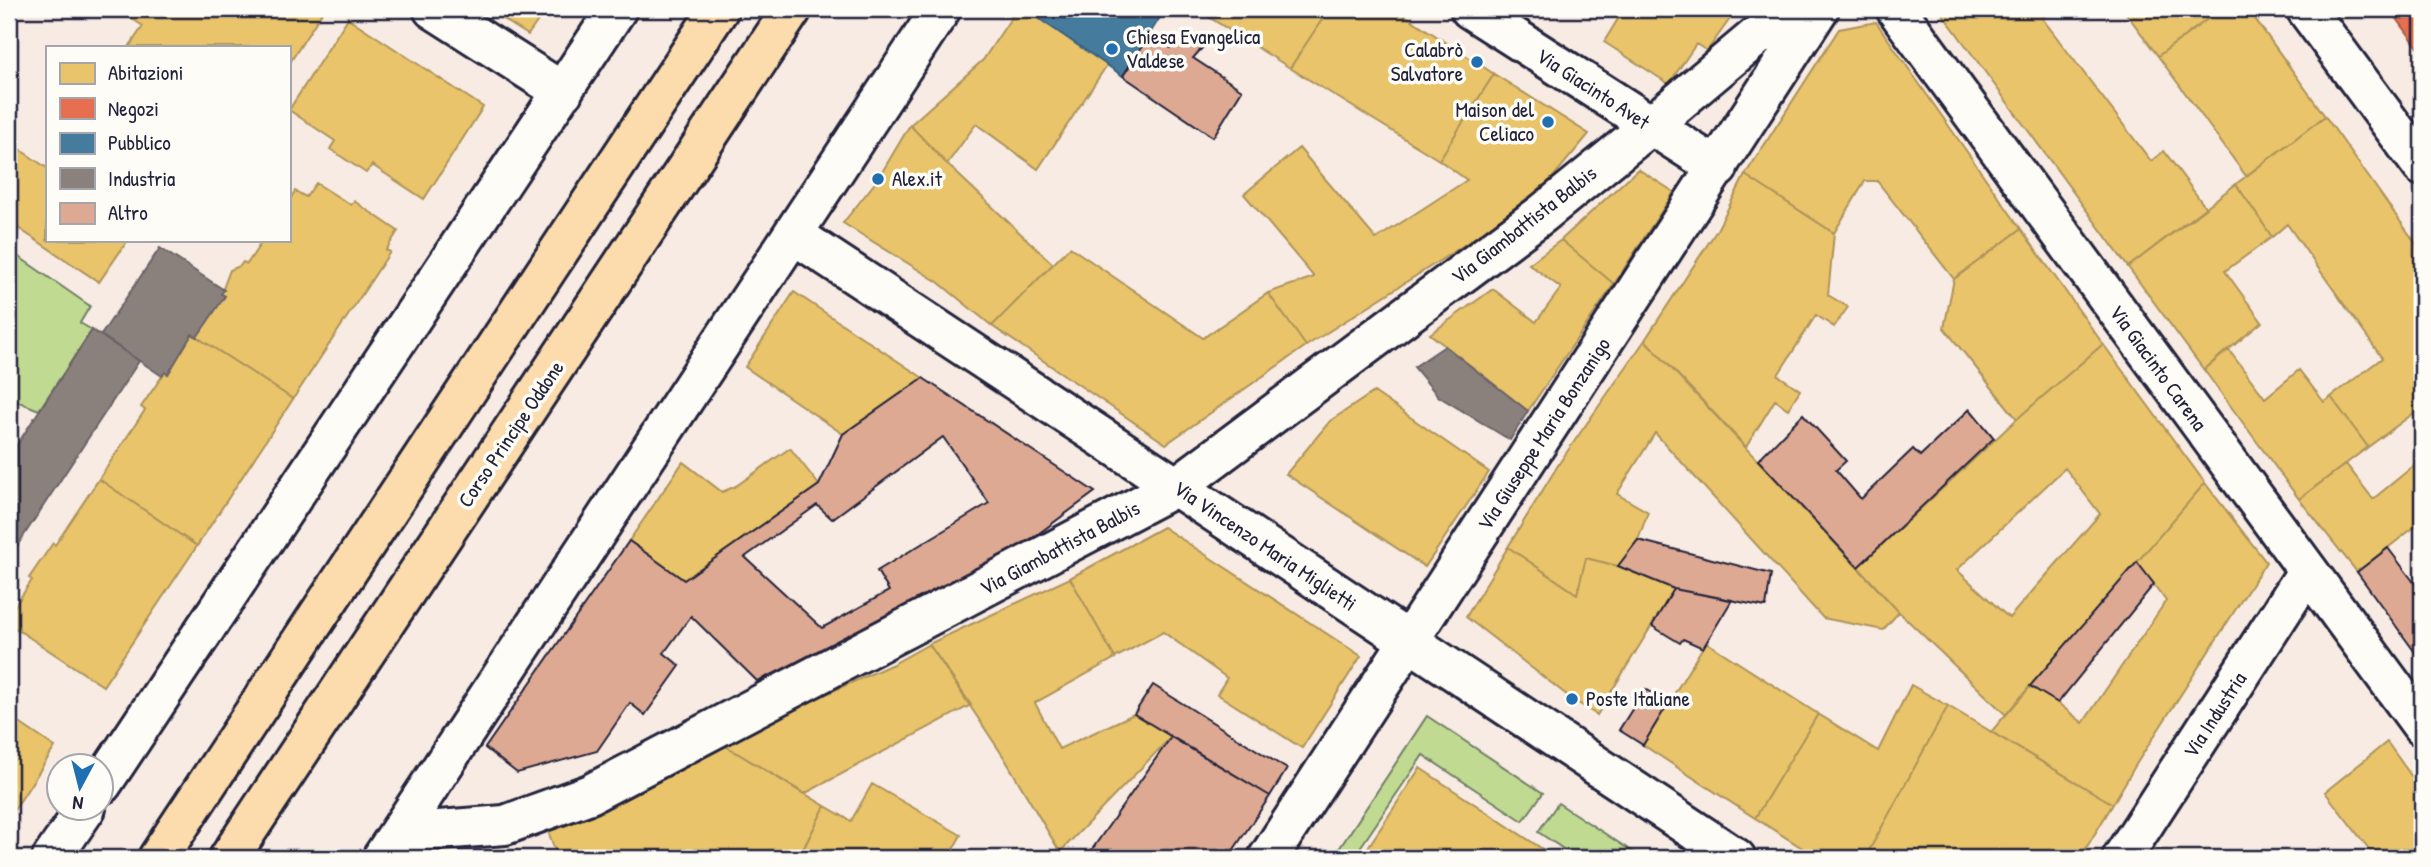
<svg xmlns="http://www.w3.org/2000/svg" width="2431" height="867" font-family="'Patrick Hand',sans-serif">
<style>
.green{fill:#c0da91;stroke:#717e66;stroke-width:2}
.homes{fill:#e9c46a;stroke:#ad935c;stroke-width:2;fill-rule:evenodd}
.shops{fill:#e76f51;stroke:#ac584a;stroke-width:2}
.public{fill:#457b9d;stroke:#3a6080;stroke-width:2}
.industry{fill:#8a817c;stroke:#6b6468;stroke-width:2}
.building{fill:#dea993;stroke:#22223b;stroke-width:2;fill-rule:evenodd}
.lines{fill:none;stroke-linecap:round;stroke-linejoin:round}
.minor-casing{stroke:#22223b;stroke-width:44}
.major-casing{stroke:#22223b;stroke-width:44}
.minor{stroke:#fdfcf7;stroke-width:38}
.major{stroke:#fcdcac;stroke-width:38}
.poi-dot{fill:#1f6fb2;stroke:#fdfcf7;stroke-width:2.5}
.labels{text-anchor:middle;stroke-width:7;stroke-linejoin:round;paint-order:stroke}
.poi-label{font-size:21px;fill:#22223b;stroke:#fdfcf7;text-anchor:start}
.street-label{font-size:21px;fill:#22223b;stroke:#fdfcf7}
</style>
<rect width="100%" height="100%" fill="#f7ebe3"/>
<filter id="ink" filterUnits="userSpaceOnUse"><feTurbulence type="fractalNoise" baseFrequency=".0143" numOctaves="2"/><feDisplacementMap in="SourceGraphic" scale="14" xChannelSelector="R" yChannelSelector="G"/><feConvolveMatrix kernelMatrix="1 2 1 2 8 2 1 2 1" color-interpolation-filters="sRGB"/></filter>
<g filter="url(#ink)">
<path class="green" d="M 9,250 L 90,306 L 80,323 L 92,330 L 39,410 L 9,398 Z
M 1427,716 L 1543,793 L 1523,821 L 1423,755 L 1353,858 L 1339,849 Z
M 1558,803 L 1642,858 L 1577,858 L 1538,832 Z"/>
<path class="homes" d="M 117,9 L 324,9 L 289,64 L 289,47 L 129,47 L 143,26 Z
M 487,9 L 546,9 L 528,35 Z
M 1017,9 L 1025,9 L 1107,65 L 1038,169 L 976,124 L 947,164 L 910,125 L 983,60 Z
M 1196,9 L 1329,9 L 1290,68 Z
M 1329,9 L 1395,9 L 1494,74 L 1439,160 L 1290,68 Z
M 1624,9 L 1737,9 L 1707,51 L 1696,44 L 1669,84 L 1604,42 Z
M 1939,9 L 2054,9 L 2042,18 L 2151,161 L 2164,151 L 2206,208 L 2128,267 Z
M 2123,9 L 2221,9 L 2158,56 Z
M 2221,9 L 2248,9 L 2325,116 L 2246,176 L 2158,56 Z
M 348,18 L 483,107 L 424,199 L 372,165 L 366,173 L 330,149 L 335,141 L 289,110 Z
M 1876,22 L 2021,229 L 1954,279 L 1877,181 L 1865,181 L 1834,233 L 1745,175 L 1839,29 Z
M 1494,74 L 1589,134 L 1533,201 L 1306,346 L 1268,293 L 1314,277 L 1244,194 L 1299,148 L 1376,239 L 1467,180 L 1439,160 Z
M 2325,116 L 2422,252 L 2422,407 L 2368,447 L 2331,397 L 2382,358 L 2287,224 L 2272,237 L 2236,184 Z
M 910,125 L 947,164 L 1053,264 L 992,326 L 938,282 L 843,223 L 878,179 Z
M 9,142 L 47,168 L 47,240 L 128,240 L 99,282 L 9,222 Z
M 1638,169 L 1674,192 L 1614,284 L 1561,240 Z
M 1745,175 L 1834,233 L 1828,295 L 1848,307 L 1834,327 L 1816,315 L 1778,375 L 1800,390 L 1788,409 L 1775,400 L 1746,447 L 1645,340 L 1717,230 Z
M 316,183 L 351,205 L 354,201 L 398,231 L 386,250 L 390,252 L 293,399 L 197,337 L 225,296 L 221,294 L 230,270 L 240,266 L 243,262 L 247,264 L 263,240 L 289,240 L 289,201 L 295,191 L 306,197 Z
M 2236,184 L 2272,237 L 2225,271 L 2262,322 L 2204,370 L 2128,267 Z
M 2021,229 L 2103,344 L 2017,419 L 1944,328 L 1954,279 Z
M 1561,240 L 1614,284 L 1528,411 L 1430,334 L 1493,289 L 1536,322 L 1561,288 L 1529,264 Z
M 1070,247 L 1203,338 L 1268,293 L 1306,346 L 1166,444 L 992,326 Z
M 794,292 L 923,378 L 843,434 L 745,367 Z
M 192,334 L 293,399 L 197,546 L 99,479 L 145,410 L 141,407 L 165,372 L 168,374 Z
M 1645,340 L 1899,612 L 1883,630 L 1823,618 L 1655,433 L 1617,494 L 1648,512 L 1638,540 L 1618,566 L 1586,558 L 1577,594 L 1508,547 L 1560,462 Z
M 2103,344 L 2205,483 L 2006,715 L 1899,612 L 1858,567 L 2017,419 ZM 2065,468 L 2100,514 L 2009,618 L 1957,570 Z
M 2228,349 L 2265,398 L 2299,370 L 2324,402 L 2331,397 L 2368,447 L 2299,499 L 2204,370 Z
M 1374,392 L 1489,472 L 1425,567 L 1286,474 L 1330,421 Z
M 790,448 L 819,485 L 684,580 L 629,541 L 683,462 L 722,492 L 736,486 Z
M 2422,459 L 2422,521 L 2357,572 L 2299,499 L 2346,464 L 2373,499 Z
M 99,479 L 197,546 L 103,686 L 9,624 L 9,615 L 32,580 L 29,578 L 53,543 L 55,545 Z
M 2205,483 L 2266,562 L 2135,766 L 2113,804 L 1991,732 L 2030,686 L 2058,703 L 2083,723 L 2166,601 L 2137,562 Z
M 1163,527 L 1361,656 L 1302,748 L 1217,694 L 1227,678 L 1163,632 L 1115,658 L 1070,578 Z
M 1508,547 L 1577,594 L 1586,558 L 1618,566 L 1674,589 L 1597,715 L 1572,699 L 1466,617 Z
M 1070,578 L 1115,658 L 1035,703 L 1059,749 L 1134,714 L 1171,737 L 1060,852 L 1005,759 L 929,644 Z
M 1706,642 L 1818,714 L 1755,818 L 1643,745 Z
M 929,644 L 971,705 L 804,794 L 719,742 L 893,664 Z
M 1911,685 L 1948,706 L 1865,858 L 1818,858 L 1755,818 L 1818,714 L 1878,751 Z
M 1948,706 L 2113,804 L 2080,858 L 1865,858 Z
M 9,716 L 55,747 L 9,818 Z
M 719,742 L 825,806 L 799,858 L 558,858 L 548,831 L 566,807 Z
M 2387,742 L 2422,791 L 2422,836 L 2408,858 L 2376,858 L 2325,792 Z
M 1420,768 L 1556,858 L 1361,858 Z
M 872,784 L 961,835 L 948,858 L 814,858 L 802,851 L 825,806 L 851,821 Z
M 2422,836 L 2422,858 L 2408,858 Z"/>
<path class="shops" d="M 2390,9 L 2422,9 L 2422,53 Z"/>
<path class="public" d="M 1025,9 L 1160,9 L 1164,11 L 1123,76 Z"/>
<path class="industry" d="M 160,248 L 224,290 L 221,294 L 225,296 L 197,337 L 192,334 L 168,374 L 165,372 L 162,376 L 101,335 Z
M 92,330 L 139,361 L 9,558 L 9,457 Z
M 1445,346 L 1528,411 L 1510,440 L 1438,396 L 1414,367 Z"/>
<path class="building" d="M 1150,34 L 1171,48 L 1187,34 L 1205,45 L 1193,58 L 1242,90 L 1213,137 L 1123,76 Z
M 923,378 L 1095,492 L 1003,560 L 835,648 L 757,681 L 691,616 L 664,653 L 680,666 L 645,715 L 630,703 L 597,751 L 517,773 L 485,748 L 629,541 L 684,580 L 819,485 L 843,434 ZM 943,437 L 989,503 L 877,571 L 889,591 L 822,628 L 745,557 L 817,505 L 832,519 Z
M 1970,409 L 1994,438 L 1858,567 L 1758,460 L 1803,414 L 1846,461 L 1836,470 L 1861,499 L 1913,449 L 1920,456 Z
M 1638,540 L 1771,574 L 1766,607 L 1674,589 L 1618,566 Z
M 2388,548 L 2422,593 L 2422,662 L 2357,572 Z
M 2137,562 L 2154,584 L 2058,703 L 2030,686 Z
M 1674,589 L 1732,600 L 1703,648 L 1683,639 L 1680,643 L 1652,626 Z
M 1153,685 L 1287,769 L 1270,796 L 1134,714 Z
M 1645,689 L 1669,702 L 1643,745 L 1619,730 Z
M 1171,737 L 1270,796 L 1228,858 L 1086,858 Z"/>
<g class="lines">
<defs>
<path id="minor" d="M 433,9 L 563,92
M 1470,9 L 1718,168
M 1896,9 L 2422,726
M 2306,9 L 2422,166
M 793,234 C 1108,441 1422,649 1736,858
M 102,784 L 617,9
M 399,833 L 505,825 L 590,794 L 1177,486 L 1542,214 L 1650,126 L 1789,9
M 52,858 L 86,808
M 382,858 L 941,9
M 1268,858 L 1819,9
M 2122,858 L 2307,572"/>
<path id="major" d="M 158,858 L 719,9
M 229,858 L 792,9"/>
</defs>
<use href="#minor" class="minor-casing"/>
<use href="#major" class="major-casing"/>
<use href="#minor" class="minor"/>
<use href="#major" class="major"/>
</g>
</g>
<g class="poi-dot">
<circle cx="1112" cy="49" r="7"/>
<circle cx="1477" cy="62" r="7"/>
<circle cx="1548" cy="122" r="7"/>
<circle cx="878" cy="179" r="7"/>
<circle cx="1572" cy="699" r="7"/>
</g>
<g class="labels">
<g class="poi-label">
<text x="1126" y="44">Chiesa Evangelica<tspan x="1126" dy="24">Valdese</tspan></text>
<text x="1463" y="57" text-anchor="end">Calabrò<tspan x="1463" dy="24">Salvatore</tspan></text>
<text x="1534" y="117" text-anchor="end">Maison del<tspan x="1534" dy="24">Celiaco</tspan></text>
<text x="892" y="186">Alex.it</text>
<text x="1586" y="706">Poste Italiane</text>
</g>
<g class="street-label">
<text transform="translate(1593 89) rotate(33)" y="7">Via Giacinto Avet</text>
<text transform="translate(1524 225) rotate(-38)" y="7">Via Giambattista Balbis</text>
<text transform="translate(2158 368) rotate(54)" y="7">Via Giacinto Carena</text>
<text transform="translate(511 434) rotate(-56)" y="7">Corso Principe Oddone</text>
<text transform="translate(1544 434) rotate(-57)" y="7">Via Giuseppe Maria Bonzanigo</text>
<text transform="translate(1265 546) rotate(34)" y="7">Via Vincenzo Maria Miglietti</text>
<text transform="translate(1060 548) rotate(-28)" y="7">Via Giambattista Balbis</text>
<text transform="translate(2215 715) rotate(-57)" y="7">Via Industria</text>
</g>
</g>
<rect width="2431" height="867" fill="none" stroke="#fdfcf7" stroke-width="35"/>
<rect x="18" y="18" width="2396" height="832" fill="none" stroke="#22223b" stroke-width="2.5" filter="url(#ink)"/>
<rect x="46" y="46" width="245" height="196" fill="#fdfcf7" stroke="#a5a5ac" stroke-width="2"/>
<rect x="60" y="63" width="35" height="21" fill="#e9c46a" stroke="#a5a5ac" stroke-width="2"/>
<text x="108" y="80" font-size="21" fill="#22223b">Abitazioni</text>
<rect x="60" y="98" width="35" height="21" fill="#e76f51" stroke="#a5a5ac" stroke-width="2"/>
<text x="108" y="116" font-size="21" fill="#22223b">Negozi</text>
<rect x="60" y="133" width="35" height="21" fill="#457b9d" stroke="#a5a5ac" stroke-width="2"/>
<text x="108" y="150" font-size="21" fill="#22223b">Pubblico</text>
<rect x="60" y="168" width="35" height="21" fill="#8a817c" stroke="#a5a5ac" stroke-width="2"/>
<text x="108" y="186" font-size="21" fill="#22223b">Industria</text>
<rect x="60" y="203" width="35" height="21" fill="#dea993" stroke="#a5a5ac" stroke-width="2"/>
<text x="108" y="220" font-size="21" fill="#22223b">Altro</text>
<g transform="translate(80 787) rotate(187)"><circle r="33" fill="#fdfcf7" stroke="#a5a5ac" stroke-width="2"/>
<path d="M0-5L12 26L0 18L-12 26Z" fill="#1f6fb2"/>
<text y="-10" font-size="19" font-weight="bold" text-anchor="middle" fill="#22223b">N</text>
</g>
</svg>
